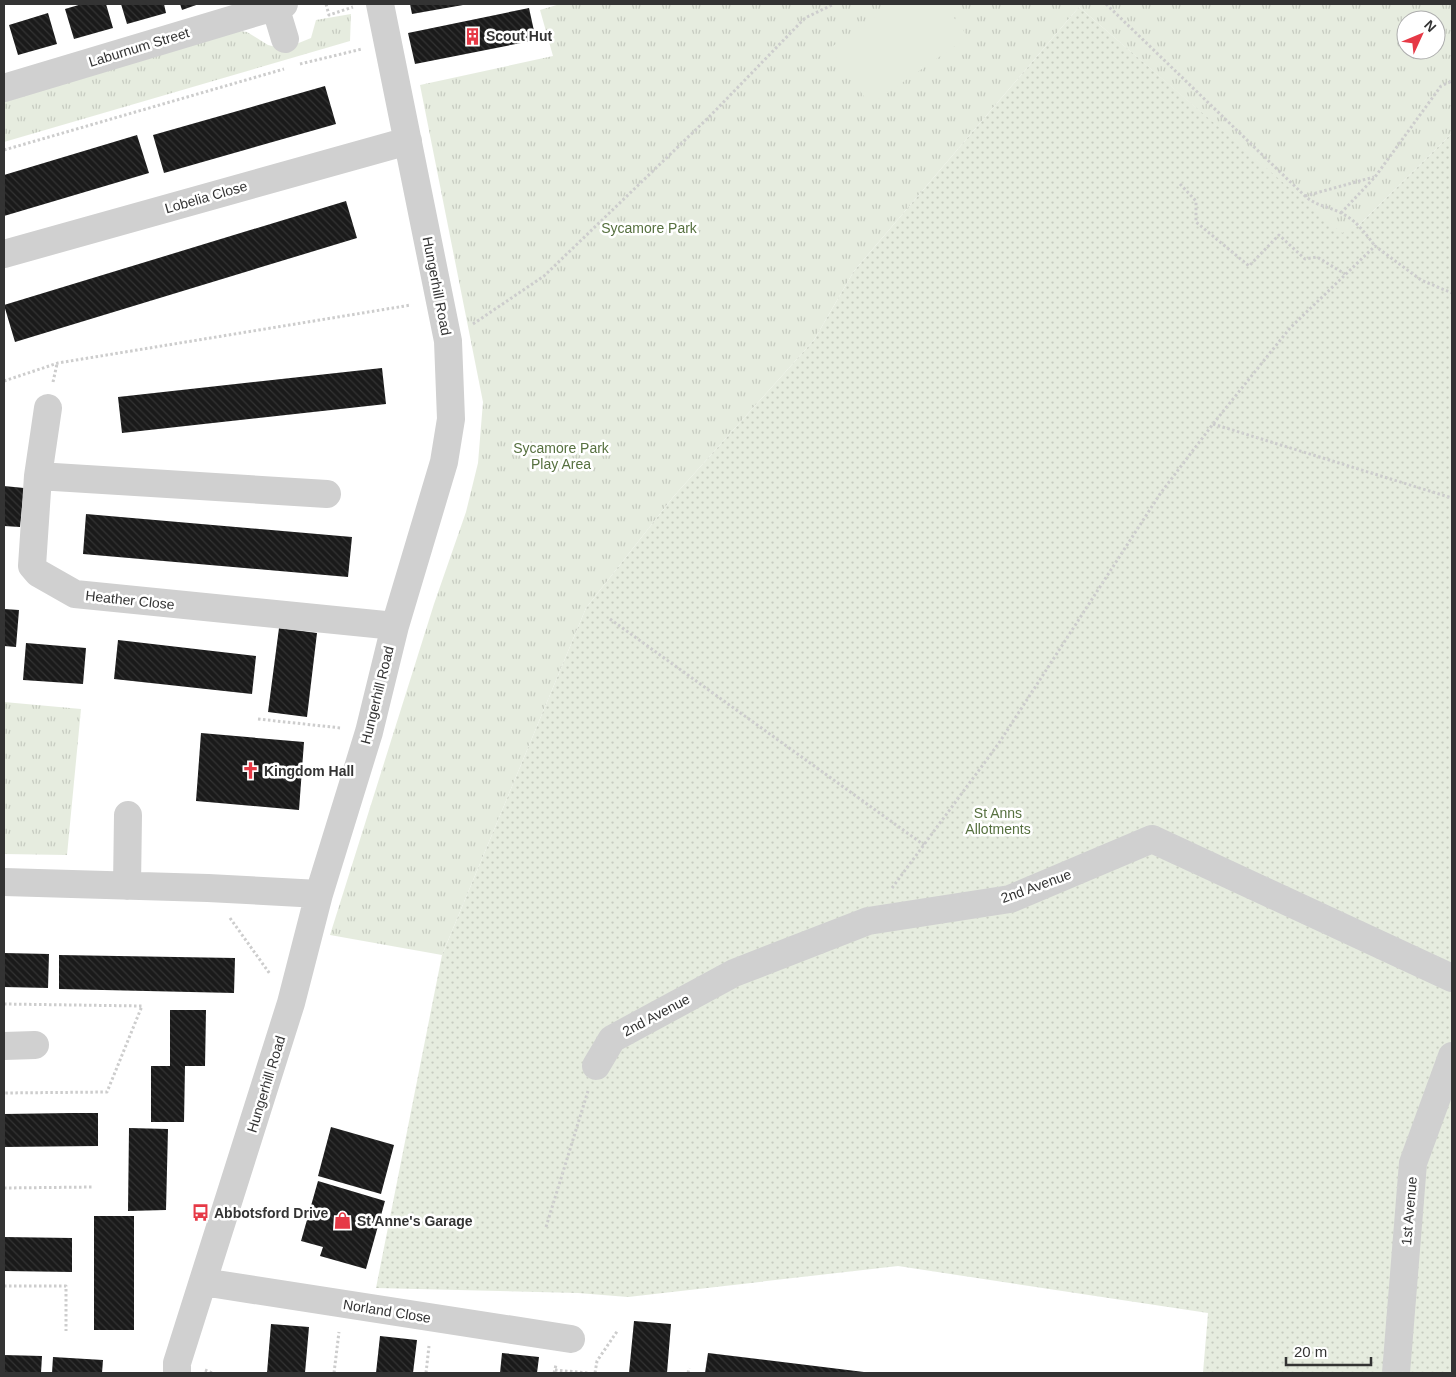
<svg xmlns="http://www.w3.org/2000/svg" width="1456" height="1377" font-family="Arial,sans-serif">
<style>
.grass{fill:url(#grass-tufts);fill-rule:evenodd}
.garden{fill:url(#garden-dots)}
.pitch{fill:#e6ecdf}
.building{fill:url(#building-back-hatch)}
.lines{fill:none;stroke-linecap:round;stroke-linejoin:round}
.path{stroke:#cdcdcd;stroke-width:3;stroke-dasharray:2.5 2.5;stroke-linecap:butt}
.minor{stroke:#d0d0d0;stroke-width:28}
.labels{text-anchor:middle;stroke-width:5;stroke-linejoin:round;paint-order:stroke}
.poi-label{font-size:14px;font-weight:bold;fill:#333;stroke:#fff;text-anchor:start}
.street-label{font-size:14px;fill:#333;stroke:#fff}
.park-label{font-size:14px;fill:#56703f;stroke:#fff}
</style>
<defs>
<pattern id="grass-tufts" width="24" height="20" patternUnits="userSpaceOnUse" patternTransform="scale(1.25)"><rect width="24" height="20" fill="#e6ecdf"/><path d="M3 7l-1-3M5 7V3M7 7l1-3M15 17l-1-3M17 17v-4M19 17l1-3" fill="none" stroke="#c6cbc0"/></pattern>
<pattern id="garden-dots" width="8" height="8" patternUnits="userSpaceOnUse" patternTransform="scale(1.25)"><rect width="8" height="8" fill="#e6ecdf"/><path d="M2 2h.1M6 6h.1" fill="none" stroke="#c6cbc0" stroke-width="1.8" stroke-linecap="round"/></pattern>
<pattern id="building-back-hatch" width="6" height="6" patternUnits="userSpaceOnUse" patternTransform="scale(1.25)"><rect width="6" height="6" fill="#1a1a1a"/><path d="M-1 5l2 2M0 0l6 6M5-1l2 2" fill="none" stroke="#333"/></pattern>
</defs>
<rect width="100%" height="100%" fill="#fff"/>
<path class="grass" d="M 560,4 L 1452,4 L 1452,133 L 1359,225 L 1342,234 L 1079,7 L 854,271 L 814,340 L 674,496 L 586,608 L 442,955 L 330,935 L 434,604 L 466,512 L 478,463 L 483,402 L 420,85 L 553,56 L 540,10 ZM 1406,20 L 1436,20 L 1436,50 L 1406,50 Z
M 351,14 L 350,41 L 4,142 L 4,102 L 233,30 L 247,32 L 268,45 L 284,49 L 311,38 L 316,20 Z
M 4,702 L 81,709 L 67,855 L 4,854 Z"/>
<path class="garden" d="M 1079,7 L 1342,233 L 1359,225 L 1452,133 L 1452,1373 L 1203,1373 L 1208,1313 L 898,1266 L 628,1297 L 578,1293 L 376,1288 L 442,955 L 586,608 L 674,496 L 814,340 L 854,271 Z"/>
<path class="pitch" d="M 893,4 L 944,4 L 968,37 L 870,105 L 830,48 Z"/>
<path class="building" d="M 82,4 L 106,4 L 113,28 L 74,39 L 65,9 Z
M 121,4 L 164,4 L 166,13 L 127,24 Z
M 180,4 L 199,4 L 182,10 Z
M 410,4 L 463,4 L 463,5 L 412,14 Z
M 529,8 L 536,40 L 415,64 L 408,33 Z
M 48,13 L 57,44 L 18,55 L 9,25 Z
M 325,86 L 336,124 L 164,173 L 153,135 Z
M 137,135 L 149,173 L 4,216 L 4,175 Z
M 346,201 L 357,238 L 15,342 L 4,305 Z
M 382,368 L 386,404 L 122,433 L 118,397 Z
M 4,486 L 24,488 L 20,527 L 4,526 Z
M 86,514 L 352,537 L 348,577 L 83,554 Z
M 4,609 L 19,610 L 16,647 L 4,646 Z
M 279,628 L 317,633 L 307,717 L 268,712 Z
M 118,640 L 256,656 L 252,694 L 114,679 Z
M 26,643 L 86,648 L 83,684 L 23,680 Z
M 201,733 L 304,742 L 299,810 L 196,801 Z
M 4,953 L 49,954 L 48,988 L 4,987 Z
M 59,955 L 235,958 L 234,993 L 59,989 Z
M 170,1010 L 206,1010 L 205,1066 L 185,1066 L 184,1122 L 151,1122 L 151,1066 L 170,1066 Z
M 71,1113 L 98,1113 L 98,1146 L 4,1147 L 4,1114 Z
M 331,1127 L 394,1145 L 381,1194 L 318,1176 Z
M 129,1128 L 168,1129 L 166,1210 L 128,1211 Z
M 318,1181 L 385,1201 L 366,1269 L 320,1256 L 323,1247 L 301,1241 Z
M 94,1216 L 134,1216 L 134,1330 L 94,1330 Z
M 4,1237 L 72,1238 L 72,1272 L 4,1271 Z
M 634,1321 L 671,1324 L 667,1373 L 629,1373 Z
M 271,1324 L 309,1327 L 305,1373 L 267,1373 Z
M 380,1336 L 417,1340 L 413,1373 L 376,1373 Z
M 502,1353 L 539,1357 L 537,1373 L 500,1373 Z
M 708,1353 L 864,1372 L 864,1373 L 705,1373 Z
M 4,1355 L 42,1356 L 41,1373 L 4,1373 Z
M 53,1357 L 103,1360 L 102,1373 L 52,1373 Z"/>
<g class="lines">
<path class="path" d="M 326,4 L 329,15 L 353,7
M 1106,4 L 1305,196 C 1316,206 1328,206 1341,213 C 1356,220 1365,233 1375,246
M 300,64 L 362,49
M 4,150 L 284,69
M 1180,184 L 1196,201 L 1196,222 L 1249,266 L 1279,235 L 1305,259 L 1317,257 L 1345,274
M 1305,196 L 1374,177
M 1341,213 L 1375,177 L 1441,86 L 1452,81
M 473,324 L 544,276 L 711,115 L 805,18 L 834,4
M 4,381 L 58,363 L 411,305
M 53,382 L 57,364
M 1213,424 L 1452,498
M 610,619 L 924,845
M 258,719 L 341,728
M 892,888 L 999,743 L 1160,494 L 1213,424 L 1290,328 L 1375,246 L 1421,280 L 1452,293
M 230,918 L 270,974
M 4,1004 L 142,1006 L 107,1092 L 4,1093
M 4,1188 L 94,1187
M 546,1227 L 588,1091
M 4,1286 L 66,1286 L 66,1331
M 205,1370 L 212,1373
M 555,1370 L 588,1373
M 334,1373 L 339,1332
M 426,1373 L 429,1346
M 554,1373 L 556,1365
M 595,1373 L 597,1361 L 618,1330
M 688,1373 L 689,1368"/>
<path class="minor" d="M 275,6 L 285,39
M 4,88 L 284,4
M 4,254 L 408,141
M 48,408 L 38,476 L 32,566 L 38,573 L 75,594 L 395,626
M 38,476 L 327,494
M 4,882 L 208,888 L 319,894
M 127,886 L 128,815
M 4,1046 L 35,1045
M 596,1066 L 612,1039 L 734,973 L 868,921 L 1010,899 L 1152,839 L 1452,978
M 203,1282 L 571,1339
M 177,1373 L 177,1363 L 291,1003 L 319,894 L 369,732 L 395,626 L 444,462 L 451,419 L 448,341 L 380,4
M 1396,1373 L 1413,1163 L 1452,1056"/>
</g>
<defs>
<symbol id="building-bare" viewBox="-9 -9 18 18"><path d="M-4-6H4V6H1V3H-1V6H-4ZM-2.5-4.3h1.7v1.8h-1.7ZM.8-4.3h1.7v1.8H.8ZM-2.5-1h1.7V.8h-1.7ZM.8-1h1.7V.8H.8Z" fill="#e63946" stroke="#fff" stroke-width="2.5" paint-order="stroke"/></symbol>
<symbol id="church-bare" viewBox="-9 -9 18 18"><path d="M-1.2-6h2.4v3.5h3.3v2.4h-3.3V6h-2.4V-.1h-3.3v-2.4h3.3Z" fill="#e63946" stroke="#fff" stroke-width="2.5" paint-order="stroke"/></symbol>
<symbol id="bus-bare" viewBox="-9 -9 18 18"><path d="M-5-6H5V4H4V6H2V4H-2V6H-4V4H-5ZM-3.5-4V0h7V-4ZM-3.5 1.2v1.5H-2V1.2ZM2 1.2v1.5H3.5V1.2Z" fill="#e63946" stroke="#fff" stroke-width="2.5" paint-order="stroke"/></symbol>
<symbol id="shop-bare" viewBox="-9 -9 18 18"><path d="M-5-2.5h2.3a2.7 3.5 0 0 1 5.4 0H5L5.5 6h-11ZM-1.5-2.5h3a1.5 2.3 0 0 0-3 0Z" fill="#e63946" stroke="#fff" stroke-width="2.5" paint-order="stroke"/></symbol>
</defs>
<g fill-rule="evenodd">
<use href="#building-bare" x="460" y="24" width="25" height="25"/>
<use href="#church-bare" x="238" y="758" width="25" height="25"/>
<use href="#bus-bare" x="188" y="1200" width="25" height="25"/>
<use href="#shop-bare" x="330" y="1208" width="25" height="25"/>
</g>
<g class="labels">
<g class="poi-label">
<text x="486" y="41">Scout Hut</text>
<text x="264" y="776">Kingdom Hall</text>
<text x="214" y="1218">Abbotsford Drive</text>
<text x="357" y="1226">St Anne's Garage</text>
</g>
<g class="street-label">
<text transform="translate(139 47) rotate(-17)" y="5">Laburnum Street</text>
<text transform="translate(206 197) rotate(-16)" y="5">Lobelia Close</text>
<text transform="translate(437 286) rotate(79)" y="5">Hungerhill Road</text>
<text transform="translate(130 600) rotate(6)" y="5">Heather Close</text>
<text transform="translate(377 695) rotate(-76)" y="5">Hungerhill Road</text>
<text transform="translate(1036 886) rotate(-20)" y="5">2nd Avenue</text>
<text transform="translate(656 1015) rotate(-28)" y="5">2nd Avenue</text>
<text transform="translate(266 1084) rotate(-73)" y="5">Hungerhill Road</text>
<text transform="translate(1409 1211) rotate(-85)" y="5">1st Avenue</text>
<text transform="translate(387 1311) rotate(9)" y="5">Norland Close</text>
</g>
<g class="park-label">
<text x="649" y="233">Sycamore Park</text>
<text x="561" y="453">Sycamore Park<tspan x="561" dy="16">Play Area</tspan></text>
<text x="998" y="818">St Anns<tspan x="998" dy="16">Allotments</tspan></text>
</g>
</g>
<rect width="1456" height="1377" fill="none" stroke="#333333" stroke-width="10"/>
<g transform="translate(1421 35) rotate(46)"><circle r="24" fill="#ffffff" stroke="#adadad"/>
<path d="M0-4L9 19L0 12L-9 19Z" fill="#e63946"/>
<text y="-8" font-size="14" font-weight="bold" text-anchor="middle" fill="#333333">N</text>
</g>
<path d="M1286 1357v8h85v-8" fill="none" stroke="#333333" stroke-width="2.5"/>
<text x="1294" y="1357" font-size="15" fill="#333333" stroke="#ffffff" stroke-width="4" paint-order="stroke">20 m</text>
</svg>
